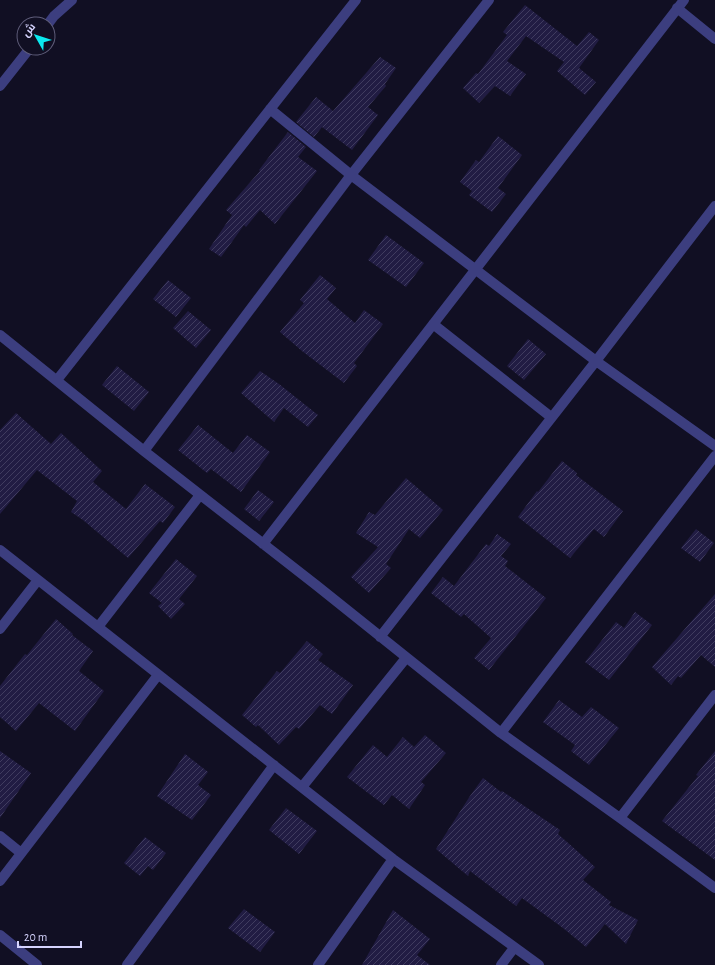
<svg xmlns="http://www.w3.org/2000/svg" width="715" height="965" font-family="'Alegreya Sans',Cairo,sans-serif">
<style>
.building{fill:url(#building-hatch)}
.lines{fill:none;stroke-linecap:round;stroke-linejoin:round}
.minor{stroke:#3c3e7f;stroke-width:10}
</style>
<defs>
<pattern id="building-hatch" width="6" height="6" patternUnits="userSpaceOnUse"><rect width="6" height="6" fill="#211c43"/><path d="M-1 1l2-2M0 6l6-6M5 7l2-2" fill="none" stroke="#403c5f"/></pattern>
</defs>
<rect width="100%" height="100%" fill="#110f23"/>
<path class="building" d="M 525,5 L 577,46 L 589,32 L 599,40 L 579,68 L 596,82 L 585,95 L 557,71 L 564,62 L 526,36 L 507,61 L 526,74 L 510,96 L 495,86 L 479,103 L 463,88 L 476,73 L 478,74 L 507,35 L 503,32 Z
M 380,57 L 396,68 L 385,84 L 386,86 L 368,107 L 378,115 L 352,150 L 322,127 L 314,137 L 296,122 L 316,97 L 333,111 Z
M 288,132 L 306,147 L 298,157 L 317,171 L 275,224 L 260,210 L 246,227 L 244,225 L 221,257 L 209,249 L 232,215 L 226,210 L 260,171 L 259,170 Z
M 498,136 L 522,155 L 498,188 L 506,194 L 492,212 L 469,195 L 472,191 L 460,182 L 476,160 L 479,162 Z
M 386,235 L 424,263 L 406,287 L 368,260 Z
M 320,275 L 336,288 L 327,299 L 355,323 L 364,310 L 383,324 L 354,363 L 357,366 L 344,383 L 302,351 L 280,332 L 304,303 L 300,300 Z
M 168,280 L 191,298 L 176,317 L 153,299 Z
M 188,311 L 211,330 L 196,348 L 173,328 Z
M 528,339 L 546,354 L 524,380 L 507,366 Z
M 117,366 L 149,392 L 134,411 L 102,385 Z
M 260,371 L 279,384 L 318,415 L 308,427 L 284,408 L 274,422 L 241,393 Z
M 16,413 L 51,444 L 61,433 L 102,471 L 93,482 L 126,509 L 145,484 L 175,507 L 163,523 L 160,521 L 128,558 L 83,520 L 71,512 L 77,501 L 37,470 L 0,514 L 0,430 Z
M 198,425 L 233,453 L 247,435 L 270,452 L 241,492 L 211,469 L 207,473 L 178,450 Z
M 562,461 L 577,473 L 576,475 L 623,511 L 604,537 L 594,529 L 570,558 L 518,517 L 537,491 L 538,492 Z
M 406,478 L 443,510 L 420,538 L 409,529 L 386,564 L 391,568 L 369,593 L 351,577 L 378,547 L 356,533 L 369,512 L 375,515 Z
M 258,490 L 274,502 L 259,521 L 244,509 Z
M 696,529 L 714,543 L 700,562 L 681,548 Z
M 497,534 L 511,544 L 501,556 L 508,561 L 505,566 L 546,598 L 489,670 L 474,658 L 491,638 L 464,614 L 461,617 L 431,593 L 443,577 L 454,586 L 486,544 L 489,546 Z
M 176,559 L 197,576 L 179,599 L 185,604 L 171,619 L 158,606 L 162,603 L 149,593 Z
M 715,594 L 715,667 L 701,655 L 681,678 L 678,676 L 671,685 L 652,667 Z
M 635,612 L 652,625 L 609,680 L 585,662 L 616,622 L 624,628 Z
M 56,619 L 73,634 L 72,635 L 93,651 L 79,671 L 104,691 L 75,731 L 39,703 L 16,731 L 0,717 L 0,686 L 25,654 L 27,655 Z
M 307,641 L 323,654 L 318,660 L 353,685 L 332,714 L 320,705 L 299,729 L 296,727 L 279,745 L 258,725 L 256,727 L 242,715 L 277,671 L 280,673 Z
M 559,700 L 582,717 L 591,707 L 619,728 L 589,765 L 571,751 L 575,745 L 543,722 Z
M 425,735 L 446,753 L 421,782 L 425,785 L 409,809 L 392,795 L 384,805 L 347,777 L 373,745 L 387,757 L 403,737 L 414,747 Z
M 0,751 L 31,773 L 0,818 Z
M 715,751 L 715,860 L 662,821 L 698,776 L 696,775 Z
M 185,754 L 208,772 L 198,785 L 211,795 L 192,820 L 157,796 Z
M 483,778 L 501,792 L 502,791 L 560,830 L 558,834 L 595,867 L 583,880 L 611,902 L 609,905 L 638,920 L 626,944 L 605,924 L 586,947 L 563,928 L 522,898 L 516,906 L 470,871 L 468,876 L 436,849 L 470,796 Z
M 286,808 L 317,831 L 299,854 L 269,830 Z
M 145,837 L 166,853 L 153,870 L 148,866 L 140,876 L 124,863 Z
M 244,909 L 275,932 L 260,952 L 228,928 Z
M 393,910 L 430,939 L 417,955 L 430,965 L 362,965 Z"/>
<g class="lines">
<path class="minor" d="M 677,8 L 715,39
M 48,24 L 54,16 L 72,0
M 0,86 L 30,48
M 270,109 L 351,175 L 596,361 L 715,446
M 433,324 L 551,417
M 0,335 L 144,451 L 316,585 L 501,733 L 620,818 L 715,888
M 57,380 L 356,0
M 144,451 L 351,175 L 489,0
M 263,544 L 684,0
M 0,550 L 393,859 L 539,965
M 98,627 L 200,495
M 0,629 L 38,580
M 380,637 L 596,361 L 715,206
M 501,733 L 715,456
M 302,787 L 406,658
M 620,818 L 715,695
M 0,836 L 21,853
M 0,881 L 158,675
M 0,935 L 37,965
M 127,965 L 274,765
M 318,965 L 393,859
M 501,965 L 514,948"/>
</g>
<g transform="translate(36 36) rotate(309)"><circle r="19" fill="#110f23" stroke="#5f5d7a"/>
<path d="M0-3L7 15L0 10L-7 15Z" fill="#0be9f0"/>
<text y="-6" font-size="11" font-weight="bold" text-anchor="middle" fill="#d5d3fd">ش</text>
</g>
<path d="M18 941v6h63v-6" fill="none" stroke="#d5d3fd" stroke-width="2"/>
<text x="24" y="941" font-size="12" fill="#d5d3fd" stroke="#110f23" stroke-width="3" paint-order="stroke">20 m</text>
</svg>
